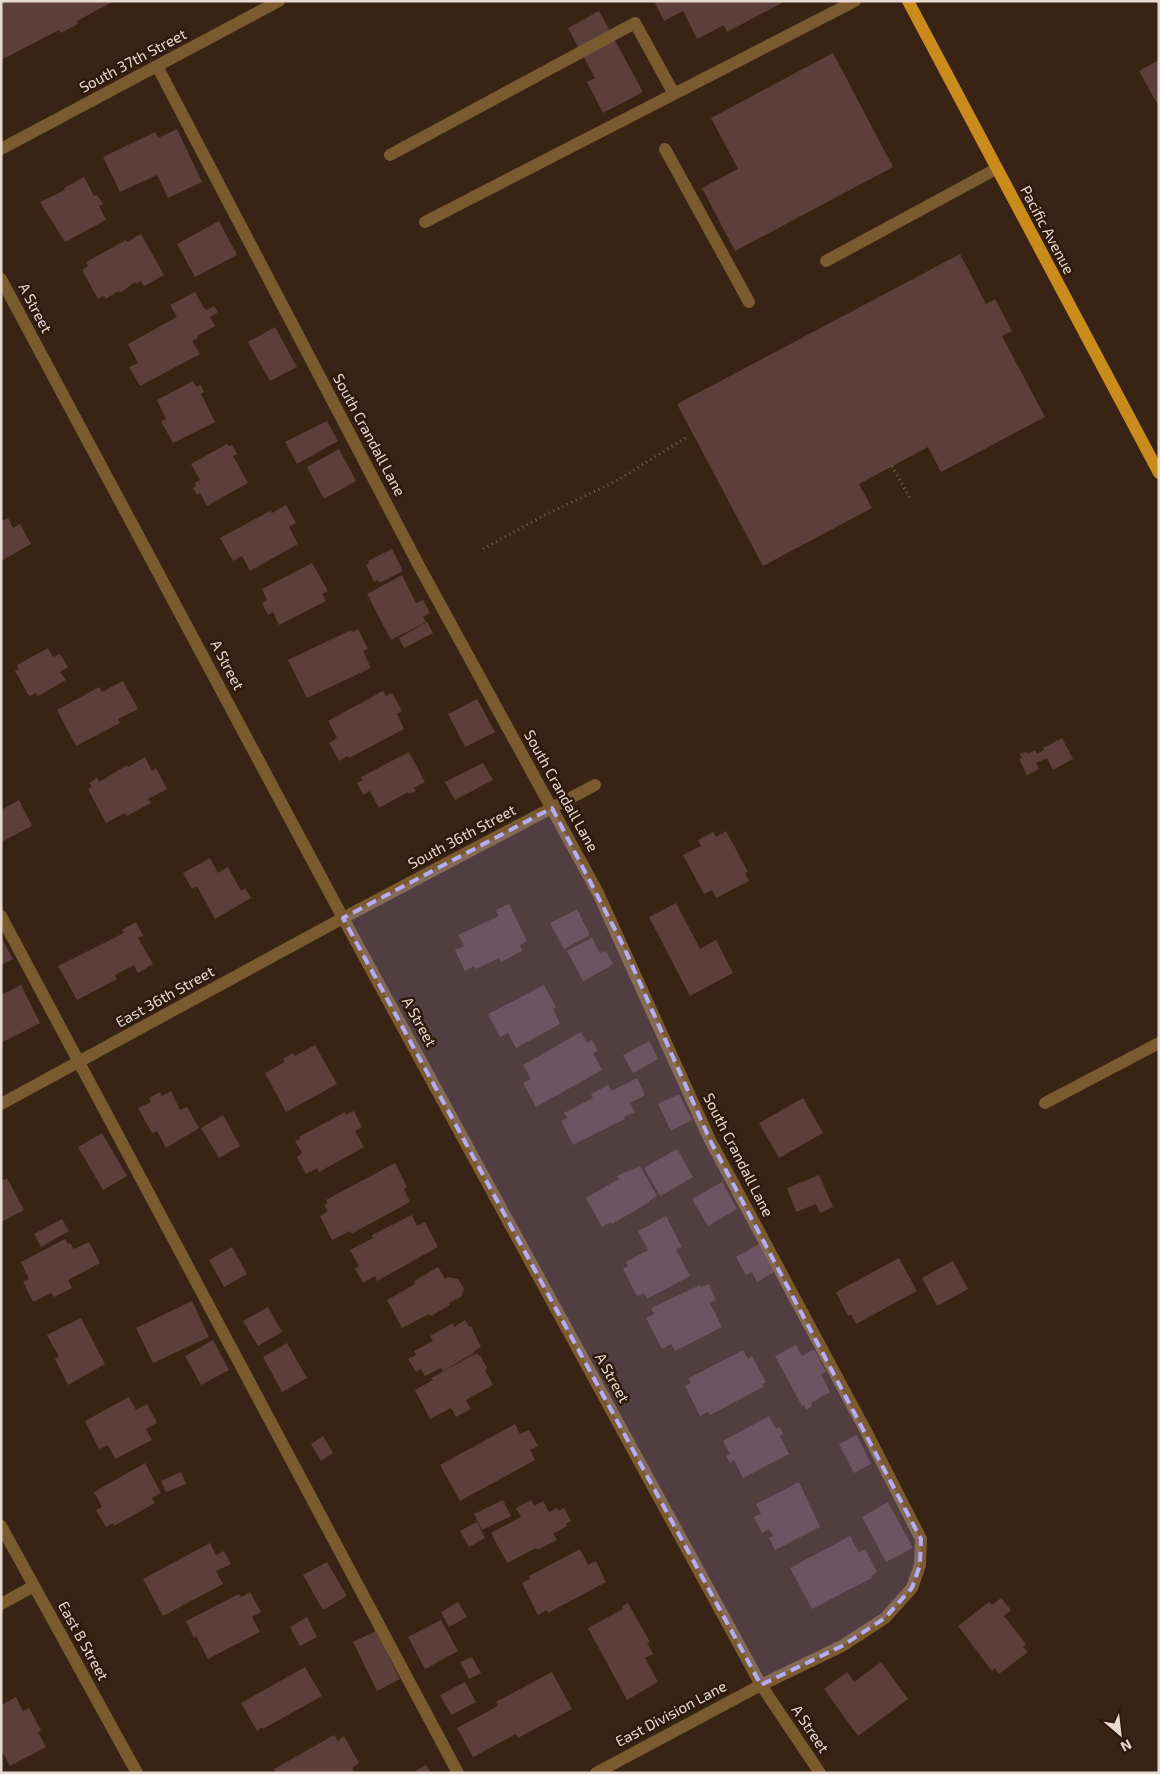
<svg xmlns="http://www.w3.org/2000/svg" width="1160" height="1774" font-family="'Exo 2',sans-serif">
<style>
.building{fill:#5c3f3b}
.lines{fill:none;stroke-linecap:round;stroke-linejoin:round}
.path{stroke:#786559;stroke-width:3;stroke-dasharray:1 4;stroke-linecap:butt}
.lane{stroke:#795b2f;stroke-width:12}
.street{stroke:#795b2f;stroke-width:12}
.primary{stroke:#c88b1c;stroke-width:12}
.marked{fill:#b8abf7;fill-opacity:0.2;stroke:#b8abf7;stroke-width:4;stroke-dasharray:10 6;stroke-linejoin:round}
.labels{text-anchor:middle;stroke-width:5;stroke-linejoin:round;paint-order:stroke}
.street-label{font-size:15px;fill:#e9dad1;stroke:#2e190c}
</style>
<rect width="100%" height="100%" fill="#392315"/>
<path class="building" d="M 1,1 L 114,1 L 77,21 L 78,24 L 61,33 L 59,30 L 1,60 Z
M 654,1 L 781,1 L 782,3 L 727,32 L 724,25 L 697,39 L 683,11 L 664,21 Z
M 599,11 L 643,92 L 603,113 L 587,82 L 595,78 L 568,28 Z
M 833,53 L 893,167 L 735,251 L 702,188 L 738,169 L 711,118 Z
M 1159,60 L 1159,107 L 1139,71 Z
M 177,129 L 202,182 L 168,198 L 157,175 L 120,192 L 103,157 L 155,132 L 158,138 Z
M 84,177 L 94,196 L 97,195 L 103,204 L 99,206 L 106,220 L 65,242 L 40,202 L 65,190 L 64,188 Z
M 219,221 L 237,255 L 195,277 L 177,244 Z
M 141,234 L 164,275 L 144,286 L 141,281 L 136,284 L 135,282 L 120,293 L 119,291 L 105,299 L 104,296 L 98,299 L 82,270 L 88,266 L 86,262 L 126,240 L 127,242 Z
M 960,254 L 986,304 L 995,299 L 1012,331 L 1002,336 L 1045,417 L 941,472 L 928,447 L 859,484 L 872,508 L 763,566 L 677,404 Z
M 195,292 L 204,308 L 207,310 L 214,306 L 218,312 L 210,317 L 215,326 L 197,336 L 198,338 L 192,341 L 200,354 L 140,386 L 129,367 L 138,363 L 128,344 L 177,317 L 170,305 Z
M 275,327 L 297,367 L 270,381 L 248,342 Z
M 193,381 L 196,387 L 201,385 L 204,392 L 201,394 L 215,422 L 173,443 L 161,421 L 166,419 L 157,400 Z
M 327,421 L 338,441 L 297,464 L 285,442 Z
M 227,444 L 229,446 L 232,445 L 237,454 L 233,456 L 248,483 L 207,506 L 200,493 L 197,495 L 193,488 L 196,486 L 195,483 L 200,480 L 191,464 Z
M 339,449 L 356,481 L 324,499 L 307,467 Z
M 286,505 L 296,523 L 289,527 L 298,544 L 250,571 L 242,556 L 233,561 L 220,538 L 270,511 L 272,513 Z
M 8,518 L 13,528 L 20,524 L 31,544 L 1,561 L 1,521 Z
M 392,549 L 403,571 L 379,583 L 378,580 L 374,582 L 366,565 L 369,563 L 368,561 Z
M 312,563 L 328,591 L 322,594 L 326,601 L 279,625 L 273,612 L 268,615 L 262,603 L 267,600 L 262,589 Z
M 402,575 L 416,603 L 423,600 L 430,613 L 423,617 L 426,622 L 391,640 L 367,594 Z
M 427,622 L 433,633 L 404,648 L 399,638 Z
M 358,629 L 368,649 L 363,651 L 371,668 L 307,698 L 288,660 L 351,630 L 352,632 Z
M 48,648 L 53,657 L 60,654 L 68,667 L 60,672 L 66,680 L 38,696 L 36,693 L 29,696 L 15,671 L 19,669 L 17,665 Z
M 123,681 L 138,709 L 118,719 L 120,723 L 76,746 L 57,710 L 99,687 L 102,692 Z
M 383,691 L 386,696 L 392,693 L 402,711 L 397,714 L 404,729 L 349,758 L 348,756 L 339,761 L 329,743 L 337,738 L 328,721 Z
M 477,699 L 495,732 L 465,747 L 448,714 Z
M 1062,738 L 1073,759 L 1053,770 L 1047,758 L 1036,763 L 1039,769 L 1027,775 L 1019,759 L 1022,758 L 1020,754 L 1026,752 L 1028,754 L 1035,750 L 1037,754 L 1044,750 L 1043,748 Z
M 409,752 L 425,782 L 414,788 L 416,791 L 409,794 L 408,792 L 379,808 L 370,791 L 363,795 L 357,783 L 362,780 L 361,777 Z
M 145,757 L 152,771 L 156,768 L 167,789 L 148,799 L 151,803 L 127,816 L 125,813 L 106,823 L 88,789 L 92,787 L 89,783 L 97,778 L 99,782 L 127,765 L 128,767 Z
M 483,763 L 493,780 L 455,800 L 445,782 Z
M 19,800 L 32,826 L 1,842 L 1,810 Z
M 726,831 L 748,872 L 745,873 L 749,881 L 716,898 L 712,890 L 704,894 L 683,855 L 701,846 L 698,840 L 713,832 L 716,837 Z
M 210,858 L 218,873 L 228,867 L 241,891 L 245,888 L 251,898 L 215,919 L 197,886 L 192,889 L 183,873 Z
M 676,903 L 700,949 L 716,940 L 733,973 L 690,996 L 649,917 Z
M 509,904 L 527,941 L 520,945 L 522,951 L 501,962 L 499,958 L 476,969 L 474,966 L 465,971 L 455,950 L 464,946 L 458,935 L 499,916 L 496,910 Z
M 577,909 L 590,935 L 564,949 L 550,923 Z
M 136,922 L 143,936 L 138,938 L 153,964 L 138,973 L 134,965 L 115,975 L 117,979 L 77,1000 L 58,966 L 124,933 L 122,930 Z
M 1,937 L 13,959 L 1,965 Z
M 592,938 L 600,953 L 606,951 L 613,964 L 609,966 L 609,967 L 583,981 L 567,951 Z
M 21,985 L 40,1023 L 1,1043 L 1,995 Z
M 544,985 L 556,1007 L 553,1009 L 560,1024 L 516,1048 L 508,1033 L 500,1037 L 488,1014 Z
M 581,1032 L 587,1043 L 592,1040 L 598,1051 L 593,1053 L 602,1070 L 536,1107 L 523,1083 L 531,1079 L 523,1065 Z
M 649,1041 L 658,1059 L 633,1073 L 623,1055 Z
M 315,1045 L 337,1084 L 286,1112 L 265,1073 L 285,1062 L 283,1059 L 293,1053 L 295,1056 Z
M 637,1078 L 645,1095 L 630,1103 L 635,1112 L 624,1117 L 625,1119 L 573,1145 L 561,1121 L 567,1118 L 564,1113 L 593,1098 L 591,1094 L 608,1085 L 611,1091 Z
M 171,1091 L 180,1110 L 187,1107 L 199,1128 L 166,1148 L 157,1131 L 152,1133 L 138,1108 L 151,1102 L 149,1098 L 160,1092 L 162,1096 Z
M 679,1094 L 692,1120 L 671,1131 L 658,1104 Z
M 803,1098 L 823,1133 L 779,1158 L 759,1123 Z
M 354,1111 L 362,1127 L 355,1131 L 364,1147 L 319,1172 L 317,1168 L 306,1174 L 297,1157 L 302,1153 L 295,1141 L 300,1139 L 299,1137 L 345,1112 L 346,1115 Z
M 223,1115 L 240,1146 L 219,1158 L 201,1128 Z
M 102,1133 L 127,1176 L 103,1190 L 78,1147 Z
M 677,1149 L 693,1177 L 660,1196 L 644,1168 Z
M 395,1163 L 407,1187 L 404,1189 L 410,1202 L 351,1234 L 350,1231 L 332,1240 L 320,1216 L 328,1211 L 324,1205 L 328,1203 L 326,1200 Z
M 640,1166 L 657,1196 L 649,1201 L 650,1202 L 612,1224 L 611,1222 L 602,1227 L 586,1198 L 619,1179 L 617,1176 Z
M 819,1175 L 833,1207 L 820,1213 L 816,1204 L 796,1212 L 787,1188 Z
M 7,1178 L 24,1210 L 1,1222 L 1,1181 Z
M 722,1182 L 737,1209 L 708,1226 L 692,1199 Z
M 412,1215 L 417,1226 L 425,1222 L 438,1247 L 377,1281 L 375,1276 L 363,1283 L 355,1269 L 359,1266 L 350,1250 L 373,1238 L 372,1235 Z
M 666,1216 L 682,1247 L 676,1249 L 690,1276 L 647,1299 L 644,1293 L 637,1296 L 623,1269 L 628,1266 L 626,1262 L 648,1250 L 638,1231 Z
M 62,1219 L 69,1231 L 41,1247 L 34,1234 Z
M 65,1239 L 68,1244 L 70,1243 L 74,1249 L 89,1242 L 100,1263 L 68,1280 L 72,1288 L 54,1297 L 51,1293 L 33,1302 L 23,1282 L 29,1279 L 21,1262 Z
M 759,1244 L 774,1272 L 757,1282 L 752,1272 L 746,1275 L 736,1257 Z
M 232,1247 L 247,1274 L 224,1287 L 209,1260 Z
M 899,1258 L 917,1291 L 856,1324 L 851,1314 L 848,1316 L 836,1292 Z
M 953,1261 L 968,1289 L 937,1306 L 922,1278 Z
M 438,1267 L 445,1279 L 448,1277 L 458,1279 L 464,1289 L 461,1297 L 449,1303 L 450,1305 L 431,1316 L 429,1314 L 402,1328 L 387,1300 L 415,1284 L 414,1281 Z
M 709,1284 L 716,1300 L 710,1303 L 722,1327 L 675,1351 L 671,1344 L 662,1349 L 646,1318 L 654,1314 L 651,1308 L 700,1285 L 701,1287 Z
M 192,1301 L 209,1337 L 153,1363 L 136,1328 Z
M 268,1307 L 282,1332 L 258,1346 L 243,1321 Z
M 81,1318 L 105,1364 L 68,1385 L 55,1359 L 59,1357 L 47,1335 Z
M 465,1320 L 469,1327 L 471,1326 L 481,1347 L 473,1352 L 474,1353 L 443,1371 L 441,1368 L 425,1376 L 421,1369 L 416,1372 L 408,1359 L 416,1355 L 414,1351 L 433,1341 L 430,1336 L 453,1323 L 454,1327 Z
M 213,1340 L 229,1370 L 201,1385 L 185,1356 Z
M 287,1343 L 307,1378 L 282,1392 L 263,1357 Z
M 796,1345 L 802,1356 L 814,1349 L 826,1372 L 821,1374 L 830,1392 L 811,1403 L 812,1406 L 806,1410 L 804,1405 L 802,1406 L 775,1356 Z
M 743,1350 L 748,1359 L 752,1356 L 766,1382 L 762,1384 L 763,1387 L 710,1415 L 708,1412 L 700,1416 L 685,1386 L 691,1383 L 689,1378 Z
M 477,1353 L 479,1356 L 480,1355 L 487,1368 L 485,1370 L 493,1385 L 466,1400 L 471,1409 L 456,1417 L 451,1408 L 430,1419 L 415,1390 L 433,1380 L 431,1378 Z
M 129,1397 L 136,1410 L 147,1404 L 157,1423 L 146,1429 L 152,1440 L 115,1459 L 108,1445 L 99,1449 L 85,1421 Z
M 769,1416 L 776,1429 L 780,1427 L 783,1434 L 780,1436 L 789,1454 L 743,1478 L 734,1460 L 730,1463 L 726,1456 L 730,1454 L 723,1441 Z
M 515,1424 L 520,1434 L 529,1430 L 538,1446 L 530,1450 L 535,1460 L 460,1501 L 440,1465 Z
M 857,1435 L 871,1464 L 854,1473 L 839,1444 Z
M 323,1436 L 333,1453 L 321,1461 L 311,1444 Z
M 145,1463 L 161,1493 L 152,1498 L 155,1503 L 114,1526 L 113,1523 L 106,1527 L 96,1510 L 102,1507 L 94,1492 Z
M 181,1472 L 186,1484 L 166,1492 L 161,1481 Z
M 799,1482 L 820,1527 L 775,1550 L 769,1538 L 773,1536 L 769,1529 L 762,1533 L 754,1517 L 761,1514 L 756,1504 Z
M 503,1500 L 511,1516 L 482,1530 L 474,1514 Z
M 531,1500 L 534,1506 L 543,1501 L 549,1512 L 557,1508 L 559,1511 L 564,1508 L 571,1521 L 566,1524 L 567,1526 L 553,1534 L 557,1540 L 537,1550 L 536,1548 L 507,1563 L 491,1533 L 521,1517 L 516,1508 Z
M 888,1502 L 913,1548 L 886,1562 L 862,1517 Z
M 477,1522 L 485,1538 L 469,1547 L 460,1531 Z
M 850,1536 L 859,1553 L 865,1549 L 877,1572 L 871,1576 L 872,1578 L 812,1609 L 790,1568 Z
M 210,1543 L 216,1555 L 224,1551 L 231,1564 L 216,1571 L 223,1584 L 163,1616 L 143,1579 Z
M 580,1549 L 588,1565 L 596,1561 L 606,1582 L 548,1613 L 547,1610 L 538,1615 L 522,1583 L 530,1579 L 529,1576 Z
M 327,1562 L 347,1596 L 323,1610 L 303,1575 Z
M 250,1592 L 261,1612 L 252,1617 L 260,1632 L 208,1659 L 196,1636 L 194,1638 L 186,1621 L 239,1594 L 241,1597 Z
M 1001,1598 L 1011,1610 L 1004,1616 L 1026,1644 L 1023,1647 L 1028,1652 L 999,1674 L 995,1668 L 992,1671 L 958,1626 L 989,1602 L 992,1605 Z
M 458,1602 L 467,1617 L 449,1627 L 441,1612 Z
M 628,1603 L 650,1642 L 647,1643 L 653,1654 L 645,1658 L 658,1682 L 627,1700 L 588,1628 L 623,1609 L 622,1606 Z
M 307,1617 L 317,1637 L 300,1646 L 290,1627 Z
M 441,1620 L 458,1651 L 425,1669 L 408,1637 Z
M 376,1631 L 400,1679 L 377,1691 L 353,1642 Z
M 472,1657 L 481,1673 L 469,1679 L 460,1662 Z
M 881,1662 L 908,1699 L 858,1736 L 824,1689 L 847,1672 L 854,1682 Z
M 305,1667 L 322,1696 L 263,1729 L 262,1727 L 257,1731 L 241,1703 Z
M 552,1672 L 572,1709 L 518,1738 L 516,1734 L 473,1757 L 457,1728 L 498,1706 L 496,1702 Z
M 465,1682 L 476,1702 L 451,1715 L 440,1695 Z
M 16,1697 L 23,1711 L 29,1708 L 41,1730 L 38,1732 L 46,1747 L 10,1766 L 3,1753 L 1,1754 L 1,1705 Z
M 334,1735 L 338,1741 L 344,1736 L 359,1763 L 352,1768 L 354,1773 L 276,1773 L 274,1769 Z
M 426,1765 L 431,1773 L 412,1773 Z"/>
<g class="lines">
<path class="path" d="M 892,466 L 911,500
M 483,549 L 545,515 L 618,480 L 687,437"/>
<path class="lane" d="M 665,149 L 749,302
M 390,155 L 635,23 L 674,94
M 425,222 L 855,1
M 826,261 L 996,169
M 1,916 L 458,1773
M 1045,1103 L 1159,1043"/>
<path class="street" d="M 157,66 L 418,564 L 598,893 L 710,1140 L 867,1433 L 921,1539 L 920,1565 L 912,1588 L 885,1618 L 842,1646 L 761,1685 L 596,1773
M 1,149 L 279,1
M 1,279 L 343,918 L 761,1685 L 820,1773
M 1,1104 L 343,918 L 595,785
M 1,1526 L 137,1773
M 1,1604 L 34,1586"/>
<path class="primary" d="M 908,1 L 1159,473"/>
</g>
<path class="marked" d="M 552,808 L 623,945 L 710,1140 L 921,1539 L 920,1565 L 912,1588 L 885,1618 L 842,1646 L 761,1685 L 343,918 Z"/>
<g class="labels">
<g class="street-label">
<text transform="translate(133 61) rotate(-28)" y="5">South 37th Street</text>
<text transform="translate(1047 230) rotate(62)" y="5">Pacific Avenue</text>
<text transform="translate(35 308) rotate(62)" y="5">A Street</text>
<text transform="translate(369 435) rotate(62)" y="5">South Crandall Lane</text>
<text transform="translate(227 665) rotate(62)" y="5">A Street</text>
<text transform="translate(561 791) rotate(61)" y="5">South Crandall Lane</text>
<text transform="translate(462 837) rotate(-28)" y="5">South 36th Street</text>
<text transform="translate(165 997) rotate(-29)" y="5">East 36th Street</text>
<text transform="translate(419 1022) rotate(61)" y="5">A Street</text>
<text transform="translate(738 1155) rotate(63)" y="5">South Crandall Lane</text>
<text transform="translate(612 1378) rotate(61)" y="5">A Street</text>
<text transform="translate(83 1641) rotate(61)" y="5">East B Street</text>
<text transform="translate(671 1714) rotate(-28)" y="5">East Division Lane</text>
<text transform="translate(810 1729) rotate(56)" y="5">A Street</text>
</g>
</g>
<rect width="1160" height="1774" fill="none" stroke="#e9dad1" stroke-width="5"/>
<g transform="translate(1120 1734) rotate(152)" stroke="#2e190c" stroke-width="4" paint-order="stroke">
<path d="M0-4L9 19L0 12L-9 19Z" fill="#e9dad1"/>
<text y="-8" font-size="14" font-weight="bold" text-anchor="middle" fill="#e9dad1">N</text>
</g>
</svg>
